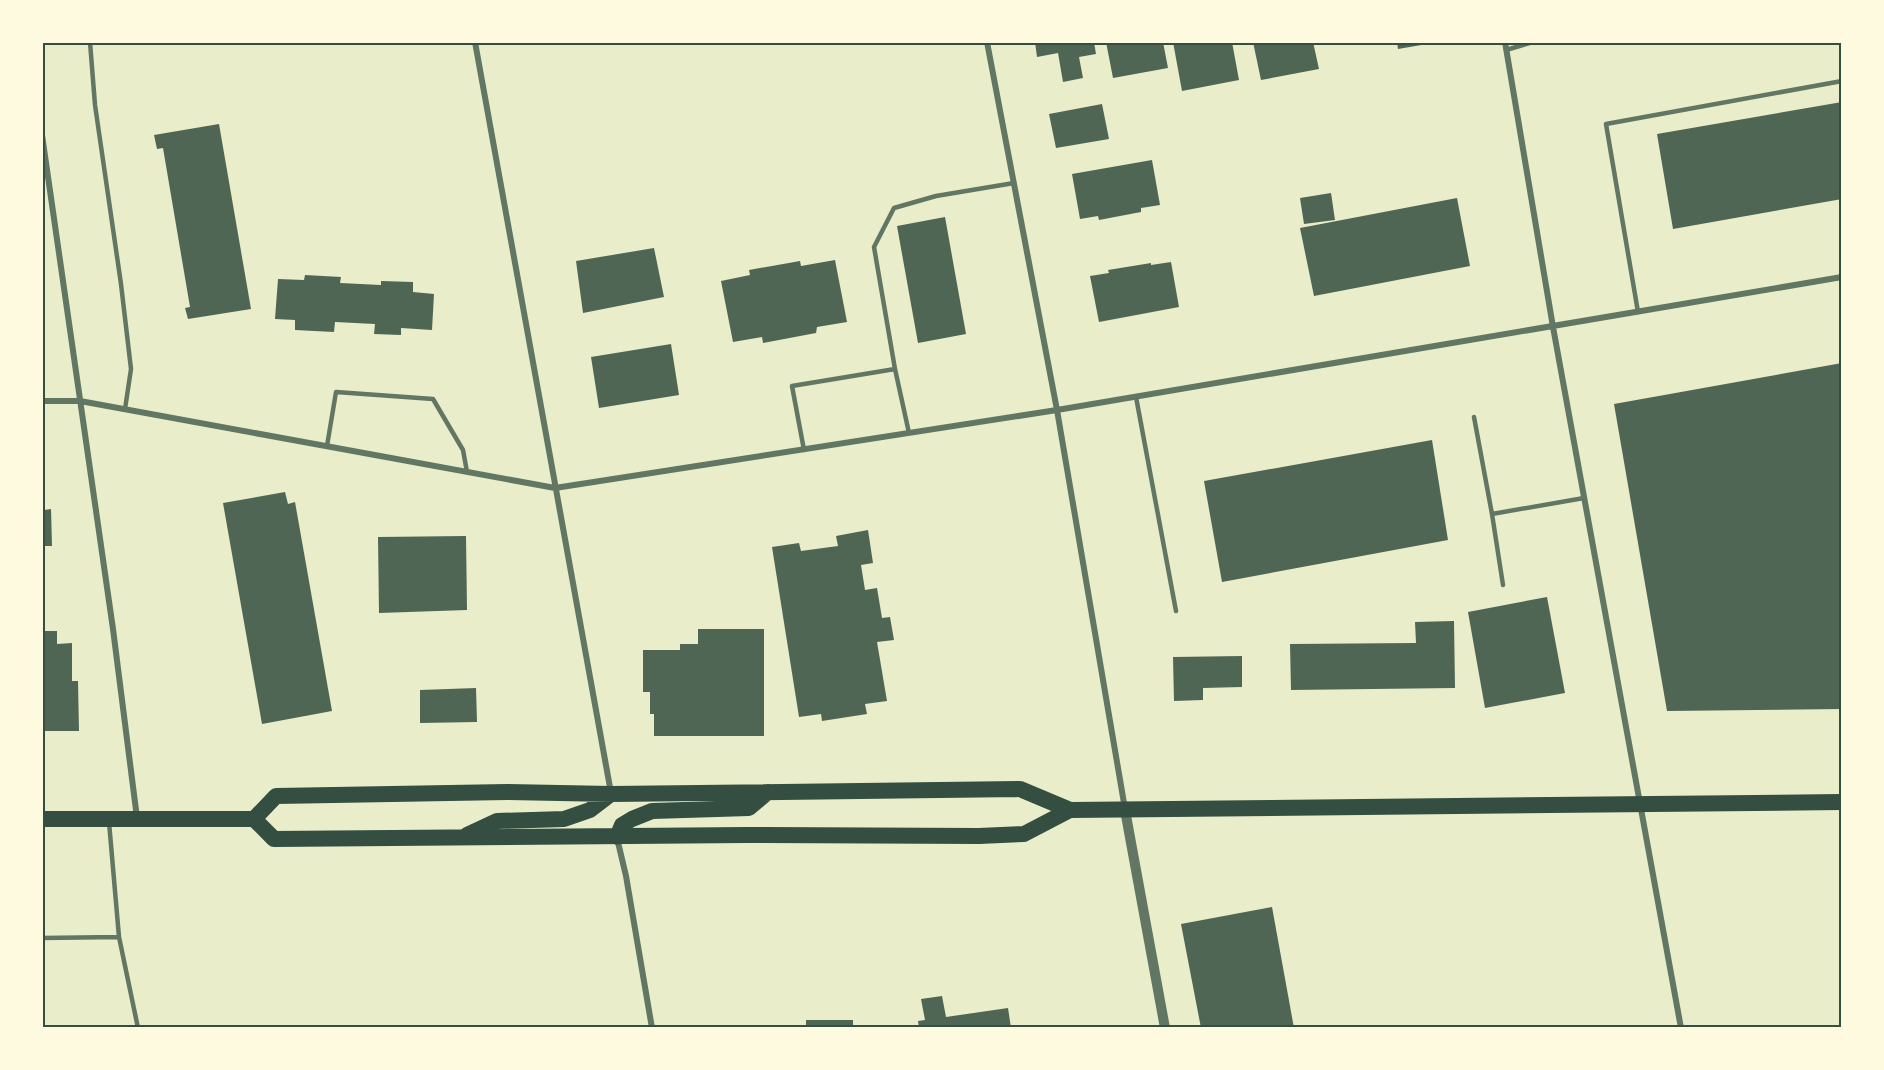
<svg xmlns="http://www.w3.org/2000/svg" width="1884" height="1070" font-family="Lato,sans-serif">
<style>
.building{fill:#4f6655}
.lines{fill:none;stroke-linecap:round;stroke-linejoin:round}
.service{stroke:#617663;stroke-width:4.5}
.minor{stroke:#617663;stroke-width:6}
.tertiary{stroke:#617663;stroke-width:10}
.trunk{stroke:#344e41;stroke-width:16}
.neatline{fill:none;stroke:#344e41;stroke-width:2}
</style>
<rect width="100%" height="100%" fill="#e9edc9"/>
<path class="building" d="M 1035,42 L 1094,42 L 1096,54 L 1079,57 L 1083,78 L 1063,82 L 1058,53 L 1037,57 Z
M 1106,42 L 1163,42 L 1168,68 L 1113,78 Z
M 1173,42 L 1232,42 L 1239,80 L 1182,91 Z
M 1253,42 L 1313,42 L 1319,69 L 1261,80 Z
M 1397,42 L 1433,42 L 1433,43 L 1398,49 Z
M 1842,102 L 1842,199 L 1673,229 L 1657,134 Z
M 1102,104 L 1109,139 L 1056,148 L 1049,114 Z
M 219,124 L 251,309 L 188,319 L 185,308 L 190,307 L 163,148 L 157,149 L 154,135 Z
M 1152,160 L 1160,205 L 1141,208 L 1141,212 L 1099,220 L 1098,216 L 1080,219 L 1072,174 Z
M 1331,193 L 1335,220 L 1304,224 L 1300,198 Z
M 1457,198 L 1470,266 L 1314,296 L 1300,228 Z
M 945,217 L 966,334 L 918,343 L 897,226 Z
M 654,248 L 664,297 L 583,313 L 576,261 Z
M 835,260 L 847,322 L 817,327 L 816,333 L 763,343 L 762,337 L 733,342 L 721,281 L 750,275 L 749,270 L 800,261 L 801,266 Z
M 1171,262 L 1179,307 L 1099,322 L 1090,276 L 1109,273 L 1108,270 L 1151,263 L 1151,265 Z
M 305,275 L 341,277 L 340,283 L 381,285 L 381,281 L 413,282 L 413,292 L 434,294 L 432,330 L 401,328 L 401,335 L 374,334 L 375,324 L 335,322 L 334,332 L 295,330 L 295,320 L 275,319 L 278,279 L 304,280 Z
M 671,344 L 679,395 L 599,408 L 591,357 Z
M 1842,363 L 1842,709 L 1667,711 L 1614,404 Z
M 1432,440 L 1448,540 L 1222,582 L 1204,481 Z
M 42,483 L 44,483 L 44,510 L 51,509 L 52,546 L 42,546 Z
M 285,492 L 288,504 L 295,502 L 332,711 L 262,724 L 223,503 Z
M 868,530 L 873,563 L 861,565 L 865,590 L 877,588 L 882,618 L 890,617 L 894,640 L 877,642 L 887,701 L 865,704 L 867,714 L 822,721 L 821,714 L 799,717 L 772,547 L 799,543 L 801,551 L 838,546 L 836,536 Z
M 466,536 L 467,610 L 379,613 L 378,537 Z
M 1547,597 L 1565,693 L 1485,708 L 1468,612 Z
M 1454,621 L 1455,688 L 1291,690 L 1290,644 L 1416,643 L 1415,622 Z
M 698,629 L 764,629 L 764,736 L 654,736 L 654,714 L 650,714 L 650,692 L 643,692 L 643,650 L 680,650 L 680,644 L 698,644 Z
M 42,631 L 57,631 L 57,644 L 72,643 L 72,681 L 78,681 L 79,731 L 42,731 Z
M 1242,656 L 1242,687 L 1203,688 L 1203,700 L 1174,701 L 1173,657 Z
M 476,688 L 477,722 L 420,723 L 420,690 Z
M 1272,907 L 1294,1028 L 1201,1028 L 1181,924 Z
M 942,996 L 946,1017 L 1008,1008 L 1011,1028 L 919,1028 L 918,1021 L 925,1020 L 921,999 Z
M 806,1020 L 853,1020 L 853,1028 L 806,1028 Z"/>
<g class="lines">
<path class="service" d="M 90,42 L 95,105 L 121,284 L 131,369 L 125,409
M 1506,50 L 1533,42
M 1638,312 L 1606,124 L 1842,81
M 895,369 L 874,247 L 894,208 L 936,196 L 1014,183
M 1136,397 L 1176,611
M 1474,417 L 1492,514
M 327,446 L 336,392 L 433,399 L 463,450 L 467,472
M 804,450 L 792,386 L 895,369 L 909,433
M 1503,585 L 1492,514 L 1584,498
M 119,937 L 138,1028
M 42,938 L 119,937 L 109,822"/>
<path class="minor" d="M 475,42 L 611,793
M 987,42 L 1057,410 L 1125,809
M 1505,42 L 1553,327 L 1681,1028
M 42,135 L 113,629 L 137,818
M 42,401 L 80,401 L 555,488 L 1057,410 L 1842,277
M 617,838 L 626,876 L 652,1028"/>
<path class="tertiary" d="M 1125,810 L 1165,1028"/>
<path class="trunk" d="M 42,819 L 254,819 L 274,839 L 747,835 L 979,836 L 1024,834 L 1070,810
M 254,819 L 276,796 L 507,792 L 611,794 L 1020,789 L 1070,810 L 1842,802
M 467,835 L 497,821 L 564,819 L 590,810 L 611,794
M 617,837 L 622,825 L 632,819 L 652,811 L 749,808 L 768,792"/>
</g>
<rect width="1884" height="1070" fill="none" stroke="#fefae0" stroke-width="87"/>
<rect x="44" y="44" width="1796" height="982" class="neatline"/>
</svg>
